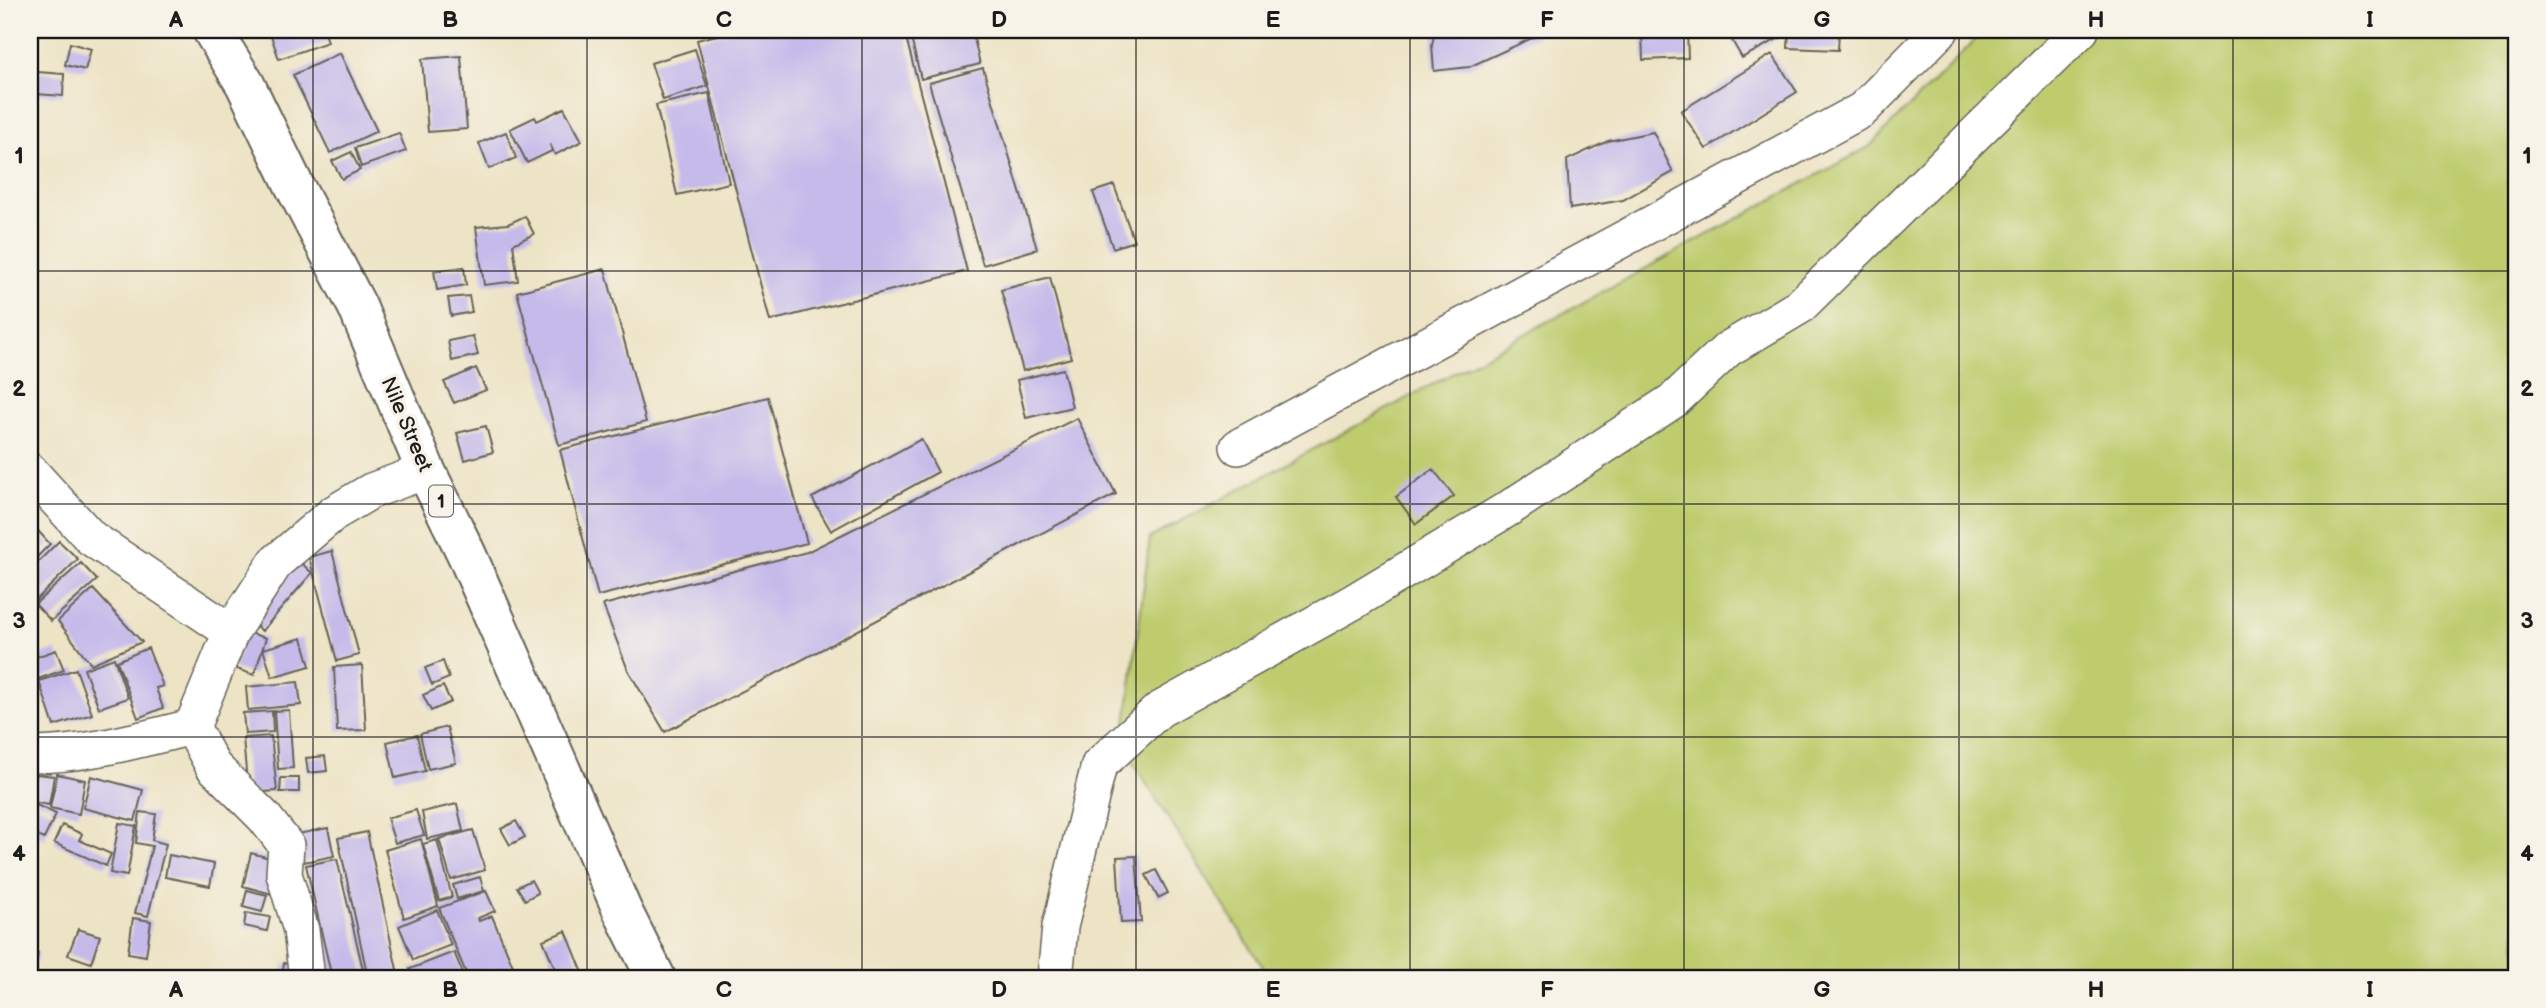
<svg xmlns="http://www.w3.org/2000/svg" width="2546" height="1008" font-family="'Balsamiq Sans',sans-serif">
<style>
.green{fill:#becc6e;stroke:#6d7445;stroke-width:2}
.building{fill:#c5baea}
.lines{fill:none;stroke-linecap:round;stroke-linejoin:round}
.minor-casing{stroke:#656257;stroke-width:38}
.primary-casing{stroke:#656257;stroke-width:42}
.minor{stroke:#fff;stroke-width:35}
.primary{stroke:#fff;stroke-width:38}
.grid{fill:none;stroke:#1c1c1c;stroke-width:2;stroke-opacity:0.55}
.labels{text-anchor:middle;stroke-width:7;stroke-linejoin:round;paint-order:stroke}
.shield{fill:#f7f3e8;stroke:#5e5c59;stroke-width:2}
.shield-label{font-size:19px;font-weight:bold;fill:#1c1c1c}
.street-label{font-size:21px;fill:#1c1c1c;stroke:#f7f3e8}
.neatline{fill:none;stroke:#1c1c1c;stroke-width:2.5}
.grid-label{font-size:23px;text-anchor:middle;font-weight:bold;fill:#1c1c1c}
</style>
<rect width="100%" height="100%" fill="#f7f3e8"/>
<filter id="ink" filterUnits="userSpaceOnUse"><feTurbulence type="fractalNoise" baseFrequency=".0143" numOctaves="2"/><feDisplacementMap in="SourceGraphic" scale="14" xChannelSelector="R" yChannelSelector="G"/><feConvolveMatrix kernelMatrix="1 2 1 2 8 2 1 2 1" color-interpolation-filters="sRGB"/></filter>
<filter id="wash" filterUnits="userSpaceOnUse"><feTurbulence type="fractalNoise" baseFrequency=".00686" numOctaves="4" result="noise"/><feDisplacementMap in="SourceGraphic" scale="28" xChannelSelector="R" yChannelSelector="G"/><feGaussianBlur stdDeviation="1.57" result="paint"/><feColorMatrix in="noise" values="0 0 0 0 0 0 0 0 0 0 0 0 0 0 0 0 0 1.4 0 .05"/><feComposite in="paint" operator="in"/></filter>
<g filter="url(#wash)">
<rect width="100%" height="100%" fill="#ede3c5"/>
<path class="green" d="M 1985,30 L 2516,30 L 2516,978 L 1270,978 L 1123,747 L 1150,538 L 1869,147 Z"/>
<g id="blocks">
<path class="building" d="M 269,30 L 324,30 L 328,42 L 279,59 Z
M 737,30 L 904,30 L 967,271 L 770,321 L 697,40 Z
M 909,30 L 972,30 L 980,64 L 921,79 Z
M 1435,30 L 1542,30 L 1541,34 L 1469,67 L 1434,71 L 1432,45 Z
M 1642,30 L 1687,30 L 1688,58 L 1643,60 Z
M 1726,30 L 1777,30 L 1781,37 L 1742,58 Z
M 1789,30 L 1839,30 L 1838,50 L 1788,48 Z
M 70,43 L 91,49 L 85,70 L 65,65 Z
M 695,49 L 707,86 L 663,100 L 651,63 Z
M 340,53 L 377,131 L 330,153 L 293,75 Z
M 1772,54 L 1797,92 L 1706,149 L 1681,111 Z
M 461,56 L 467,129 L 428,132 L 422,59 Z
M 983,68 L 1037,249 L 983,265 L 929,83 Z
M 37,72 L 64,74 L 63,96 L 36,94 Z
M 709,93 L 729,183 L 677,195 L 656,105 Z
M 564,108 L 582,141 L 555,155 L 550,144 L 552,151 L 527,163 L 510,129 L 535,117 L 537,121 Z
M 506,132 L 516,158 L 489,169 L 479,143 Z
M 1653,132 L 1673,172 L 1623,200 L 1570,209 L 1567,160 L 1608,141 Z
M 399,133 L 406,151 L 361,167 L 355,148 Z
M 351,152 L 360,170 L 342,179 L 332,161 Z
M 1114,185 L 1134,241 L 1113,248 L 1093,192 Z
M 525,216 L 534,234 L 513,244 L 518,281 L 484,285 L 476,227 L 508,224 Z
M 464,267 L 466,285 L 437,290 L 434,271 Z
M 605,269 L 646,422 L 559,445 L 517,292 Z
M 1050,277 L 1071,358 L 1023,371 L 1001,290 Z
M 469,296 L 472,312 L 451,316 L 448,298 Z
M 473,336 L 478,355 L 452,361 L 448,341 Z
M 476,368 L 486,390 L 454,403 L 444,382 Z
M 1063,369 L 1072,407 L 1026,418 L 1017,380 Z
M 768,397 L 807,543 L 598,596 L 560,450 Z
M 1077,418 L 1116,494 L 665,732 L 628,670 L 603,605 L 807,552 Z
M 486,426 L 493,452 L 465,460 L 457,433 Z
M 921,439 L 938,472 L 831,531 L 812,498 Z
M 1433,469 L 1454,496 L 1416,524 L 1396,497 Z
M 30,522 L 50,544 L 30,564 Z
M 59,541 L 78,559 L 34,602 L 30,597 L 30,570 Z
M 332,551 L 359,655 L 337,661 L 309,557 Z
M 298,560 L 312,573 L 262,631 L 247,617 Z
M 81,563 L 97,580 L 51,621 L 35,604 Z
M 93,589 L 142,642 L 91,664 L 58,621 Z
M 246,632 L 266,638 L 254,675 L 234,668 Z
M 302,638 L 310,666 L 272,677 L 263,649 Z
M 148,648 L 163,686 L 156,688 L 163,708 L 138,718 L 117,661 Z
M 56,650 L 64,670 L 38,679 L 30,659 Z
M 114,658 L 128,698 L 99,708 L 84,669 Z
M 443,661 L 449,678 L 432,685 L 425,668 Z
M 362,665 L 366,730 L 337,731 L 334,667 Z
M 76,669 L 92,714 L 54,726 L 39,681 Z
M 30,674 L 38,725 L 30,726 Z
M 298,682 L 301,705 L 248,710 L 246,687 Z
M 443,686 L 451,702 L 431,711 L 423,695 Z
M 289,710 L 293,768 L 278,769 L 274,711 Z
M 272,711 L 273,732 L 245,734 L 243,713 Z
M 447,727 L 456,763 L 428,769 L 420,734 Z
M 417,735 L 425,771 L 395,778 L 387,742 Z
M 271,736 L 277,791 L 248,793 L 243,738 Z
M 325,756 L 327,771 L 308,773 L 306,758 Z
M 36,774 L 54,776 L 49,805 L 32,802 Z
M 57,774 L 85,780 L 79,814 L 50,808 Z
M 91,776 L 143,790 L 135,821 L 83,808 Z
M 281,778 L 299,778 L 299,792 L 280,792 Z
M 30,802 L 56,814 L 44,839 L 30,832 Z
M 457,804 L 463,831 L 427,839 L 422,812 Z
M 416,810 L 424,835 L 395,843 L 387,818 Z
M 140,812 L 156,814 L 152,840 L 166,844 L 148,916 L 135,913 L 152,846 L 136,843 Z
M 516,821 L 525,837 L 510,845 L 501,829 Z
M 119,823 L 136,826 L 127,876 L 110,873 Z
M 62,825 L 82,834 L 79,840 L 111,854 L 106,866 L 54,843 Z
M 328,828 L 334,856 L 304,862 L 298,834 Z
M 473,830 L 485,870 L 451,880 L 439,839 Z
M 367,832 L 398,974 L 379,978 L 368,978 L 338,838 Z
M 421,839 L 438,906 L 404,918 L 385,850 Z
M 437,840 L 452,897 L 439,901 L 423,844 Z
M 251,853 L 281,861 L 272,894 L 243,886 Z
M 169,855 L 214,864 L 210,886 L 165,877 Z
M 1136,856 L 1141,922 L 1121,923 L 1117,857 Z
M 337,859 L 365,978 L 332,978 L 306,865 Z
M 1156,870 L 1168,893 L 1158,898 L 1146,875 Z
M 480,877 L 484,891 L 457,899 L 453,885 Z
M 531,880 L 538,893 L 525,900 L 517,887 Z
M 247,890 L 267,895 L 262,912 L 243,907 Z
M 486,891 L 495,911 L 478,918 L 479,921 L 492,916 L 518,978 L 468,978 L 439,908 Z
M 30,895 L 38,899 L 30,918 Z
M 437,910 L 451,945 L 413,960 L 399,926 Z
M 246,913 L 270,917 L 267,931 L 244,926 Z
M 133,918 L 151,921 L 146,956 L 128,953 Z
M 78,929 L 100,936 L 91,963 L 68,955 Z
M 566,931 L 585,978 L 559,978 L 543,940 Z
M 30,951 L 38,953 L 32,978 L 30,978 Z
M 454,952 L 465,978 L 414,978 L 410,969 Z
M 284,963 L 299,966 L 298,978 L 282,978 Z"/>
</g>
</g>
<g filter="url(#ink)">
<use href="#blocks" fill-opacity="0" stroke="#656257" stroke-width="2"/>
<g class="lines">
<defs>
<path id="minor" d="M 1238,447 L 1862,110 L 1941,30
M 30,471 L 91,538 L 231,632
M 30,755 C 85,755 139,740 192,727
M 307,978 L 301,930 L 284,874 L 286,845 L 264,817 L 213,766 L 192,727 L 231,632 L 276,562 L 334,513 L 371,491 L 426,471
M 1055,978 L 1060,927 L 1099,765 L 1159,710 L 1353,602 L 1511,507 L 1674,400 L 1728,349 L 1799,307 L 2081,30"/>
<path id="primary" d="M 212,30 L 245,84 L 294,185 L 357,306 L 426,471 L 466,553 L 623,912 L 656,978"/>
</defs>
<use href="#minor" class="minor-casing"/>
<use href="#primary" class="primary-casing"/>
<use href="#minor" class="minor"/>
<use href="#primary" class="primary"/>
</g>
</g>
<path class="grid" d="M 313,30 L 313,978M 587,30 L 587,978M 862,30 L 862,978M 1136,30 L 1136,978M 1410,30 L 1410,978M 1684,30 L 1684,978M 1959,30 L 1959,978M 2233,30 L 2233,978M 30,271 L 2516,271M 30,504 L 2516,504M 30,737 L 2516,737"/>
<g class="labels">
<rect class="shield" x="429" y="485.5" width="24" height="31" rx="5"/>
<g class="shield-label">
<text x="441" y="508">1</text>
</g>
<g class="street-label">
<text transform="translate(407 424) rotate(67)" y="7">Nile Street</text>
</g>
</g>
<rect width="2546" height="1008" fill="none" stroke="#f7f3e8" stroke-width="77"/>
<rect x="38" y="38" width="2470" height="932" class="neatline"/>
<g class="grid-label">
<text x="176" y="27">A</text>
<text x="450" y="27">B</text>
<text x="724" y="27">C</text>
<text x="999" y="27">D</text>
<text x="1273" y="27">E</text>
<text x="1547" y="27">F</text>
<text x="1822" y="27">G</text>
<text x="2096" y="27">H</text>
<text x="2370" y="27">I</text>
<text x="19" y="163">1</text>
<text x="2527" y="163">1</text>
<text x="19" y="396">2</text>
<text x="2527" y="396">2</text>
<text x="19" y="628">3</text>
<text x="2527" y="628">3</text>
<text x="19" y="861">4</text>
<text x="2527" y="861">4</text>
<text x="176" y="997">A</text>
<text x="450" y="997">B</text>
<text x="724" y="997">C</text>
<text x="999" y="997">D</text>
<text x="1273" y="997">E</text>
<text x="1547" y="997">F</text>
<text x="1822" y="997">G</text>
<text x="2096" y="997">H</text>
<text x="2370" y="997">I</text>
</g>
</svg>
